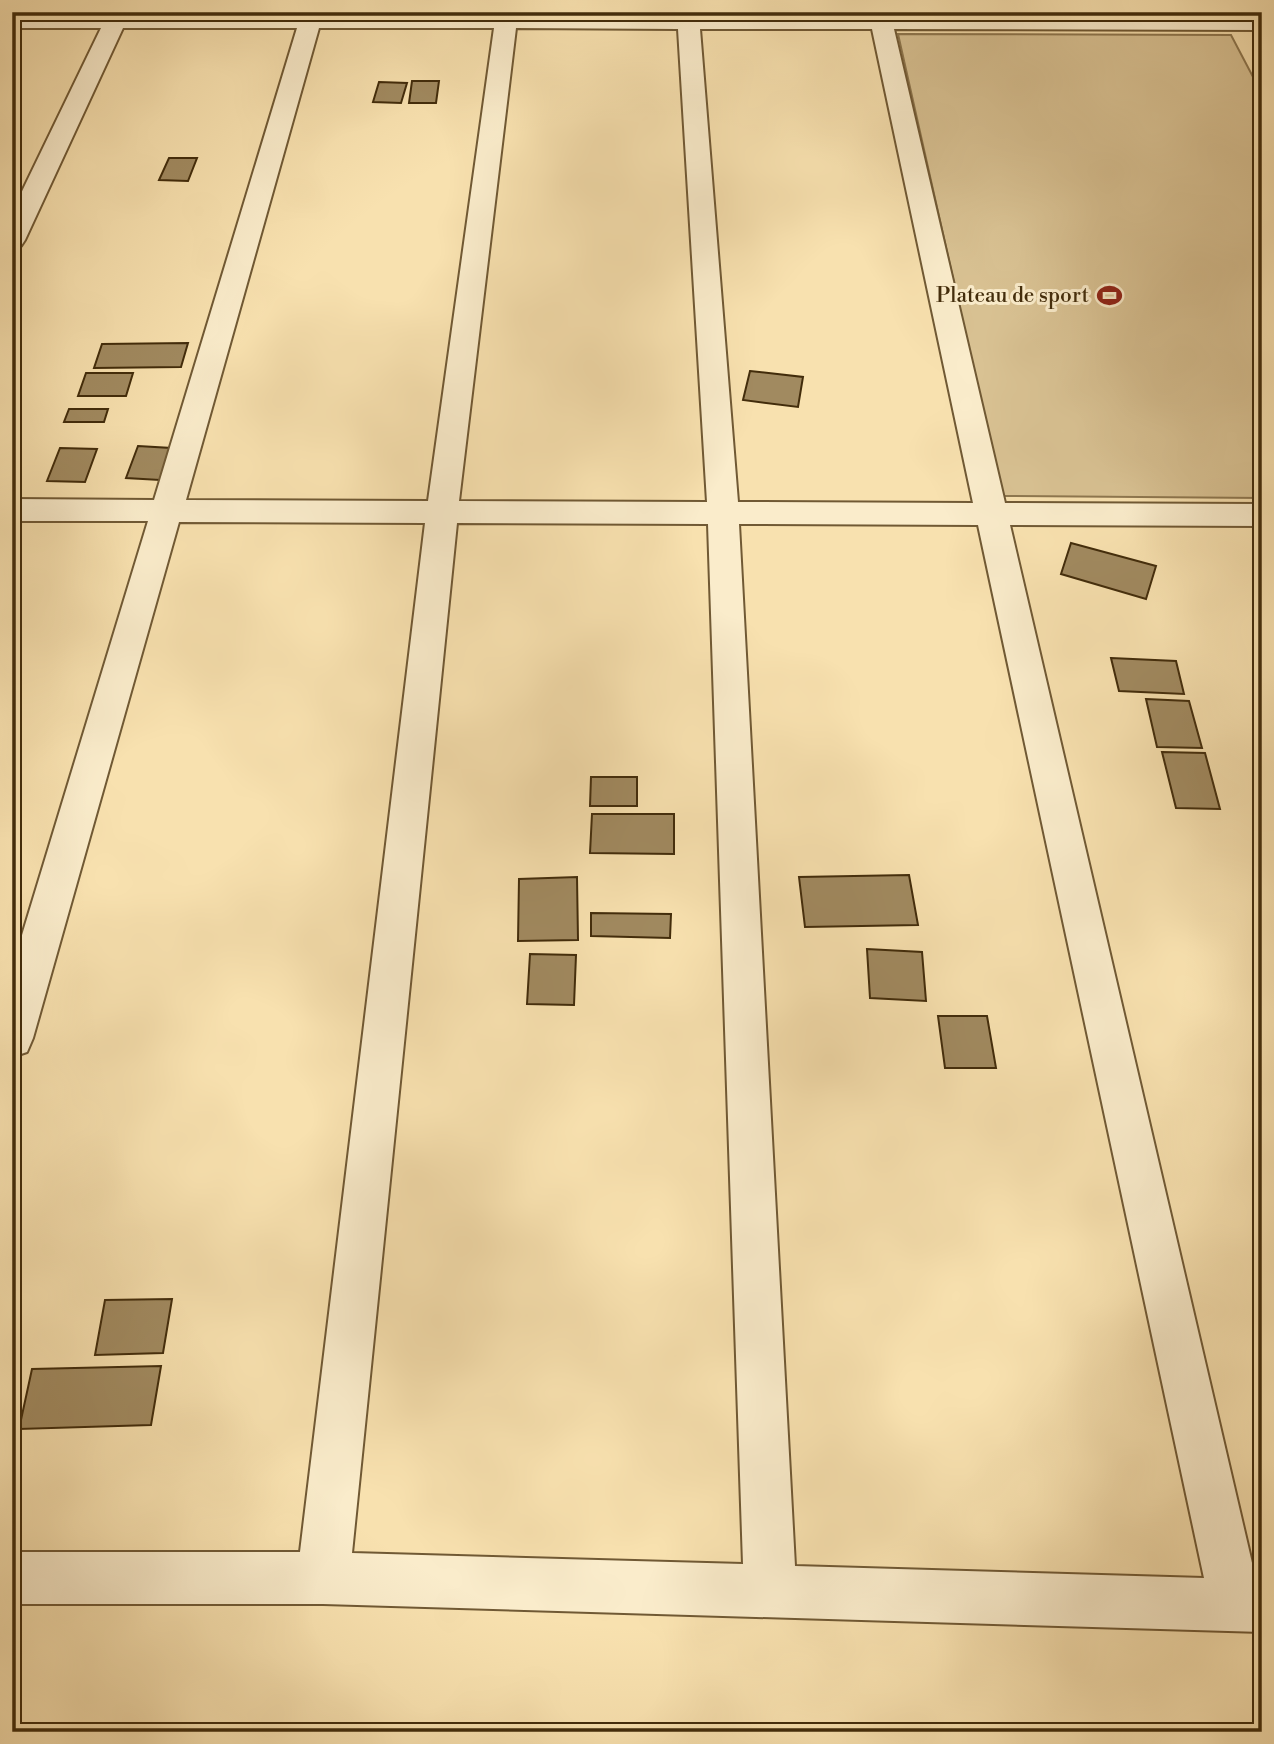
<svg xmlns="http://www.w3.org/2000/svg" width="1274" height="1744" font-family="'Libre Bodoni',serif">
<style>
.green{fill:#d9c293;stroke:#8e774f;stroke-width:2}
.building{fill:#a18a60;stroke:#422c0b;stroke-width:2}
.lines{fill:none;stroke-linecap:round;stroke-linejoin:round}
.street-casing{stroke:#705934;stroke-width:4}
.street{fill:#faeccb;fill-rule:evenodd}
.labels{text-anchor:middle;stroke-width:6;stroke-linejoin:round;paint-order:stroke}
.far-poi-label{font-size:21px;fill:#422c0b;stroke:#faeccb;text-anchor:end}
</style>
<rect width="100%" height="100%" fill="#f8e1af"/>
<filter id="stains"><feTurbulence type="fractalNoise" baseFrequency=".00286" numOctaves="4"/><feColorMatrix values="0 0 0 0 .2 0 0 0 0 .09 0 0 0 0 .02 0 0 0 .5 -.17"/></filter>
<radialGradient id="worn" r=".72"><stop offset=".6" stop-color="#630" stop-opacity="0"/><stop offset="1" stop-color="#630" stop-opacity=".3"/></radialGradient>
<path class="green" d="M 898,34 L 1231,35 L 1262,94 L 1262,498 L 1002,496 Z"/>
<path class="building" d="M 412,81 L 439,81 L 436,103 L 409,103 Z
M 379,82 L 407,83 L 401,103 L 373,102 Z
M 169,158 L 197,158 L 188,181 L 159,180 Z
M 188,343 L 181,367 L 94,368 L 102,344 Z
M 750,371 L 803,377 L 798,407 L 743,400 Z
M 86,373 L 133,373 L 126,396 L 78,396 Z
M 69,409 L 108,409 L 104,422 L 64,422 Z
M 138,446 L 171,448 L 160,480 L 126,478 Z
M 60,448 L 97,449 L 85,482 L 47,481 Z
M 1071,543 L 1156,566 L 1146,599 L 1061,574 Z
M 1111,658 L 1176,661 L 1184,694 L 1119,691 Z
M 1146,699 L 1189,701 L 1202,748 L 1157,747 Z
M 1162,752 L 1205,753 L 1220,809 L 1176,808 Z
M 591,777 L 637,777 L 637,806 L 590,806 Z
M 592,814 L 674,814 L 674,854 L 590,853 Z
M 909,875 L 918,925 L 805,927 L 799,877 Z
M 577,877 L 578,940 L 518,941 L 519,879 Z
M 591,913 L 671,914 L 670,938 L 591,936 Z
M 867,949 L 922,952 L 926,1001 L 870,998 Z
M 530,954 L 576,955 L 574,1005 L 527,1004 Z
M 938,1016 L 987,1016 L 996,1068 L 945,1068 Z
M 172,1299 L 163,1353 L 95,1355 L 105,1300 Z
M 161,1366 L 151,1425 L 19,1429 L 32,1369 Z"/>
<g class="lines">
<defs>
<path id="street" d="M 108,12 L 677,15 L 677,12 L 699,12 L 699,15 L 869,16 L 868,12 L 890,12 L 891,16 L 1262,16 L 1262,30 L 894,29 L 1005,503 L 1262,504 L 1262,526 L 1010,525 L 1256,1580 L 1262,1580 L 1262,1632 L 323,1604 L 12,1604 L 12,1552 L 300,1552 L 425,523 L 179,522 L 33,1038 L 27,1052 L 12,1057 L 12,968 L 148,521 L 12,521 L 12,499 L 154,500 L 297,28 L 123,28 L 25,240 L 21,246 L 12,248 L 12,212 L 101,28 L 12,28 L 12,14 ZM 319,28 L 494,28 L 428,501 L 186,500 ZM 516,28 L 678,29 L 707,502 L 459,501 ZM 700,29 L 872,29 L 973,503 L 738,502 ZM 457,523 L 708,524 L 743,1564 L 352,1553 ZM 739,524 L 978,525 L 1204,1578 L 795,1566 Z"/>
</defs>
<use href="#street" class="street-casing"/>
<use href="#street" class="street"/>
</g>
<defs>
<symbol id="stadium-bare" viewBox="-9 -9 18 18"><path d="M0-5a6.5 5 0 1 0 0 10a6.5 5 0 1 0 0-10ZM-3.5-1.8h7v3.6h-7Z" fill="#8f2418" stroke="#faeccb" stroke-width="2.5" paint-order="stroke"/></symbol>
</defs>
<g fill-rule="evenodd">
<use href="#stadium-bare" x="1092" y="278" width="35" height="35"/>
</g>
<g class="labels">
<g class="far-poi-label">
<text x="1089" y="302">Plateau de sport</text>
</g>
</g>
<rect width="1274" height="1744" fill="none" stroke="#f8e1af" stroke-width="42"/>
<rect x="14" y="14" width="1246" height="1716" fill="none" stroke="#422c0b" stroke-width="3.5"/>
<rect x="21" y="21" width="1232" height="1702" fill="none" stroke="#422c0b" stroke-width="2"/>
<rect width="100%" height="100%" filter="url(#stains)"/>
<rect width="100%" height="100%" fill="url(#worn)"/>
</svg>
